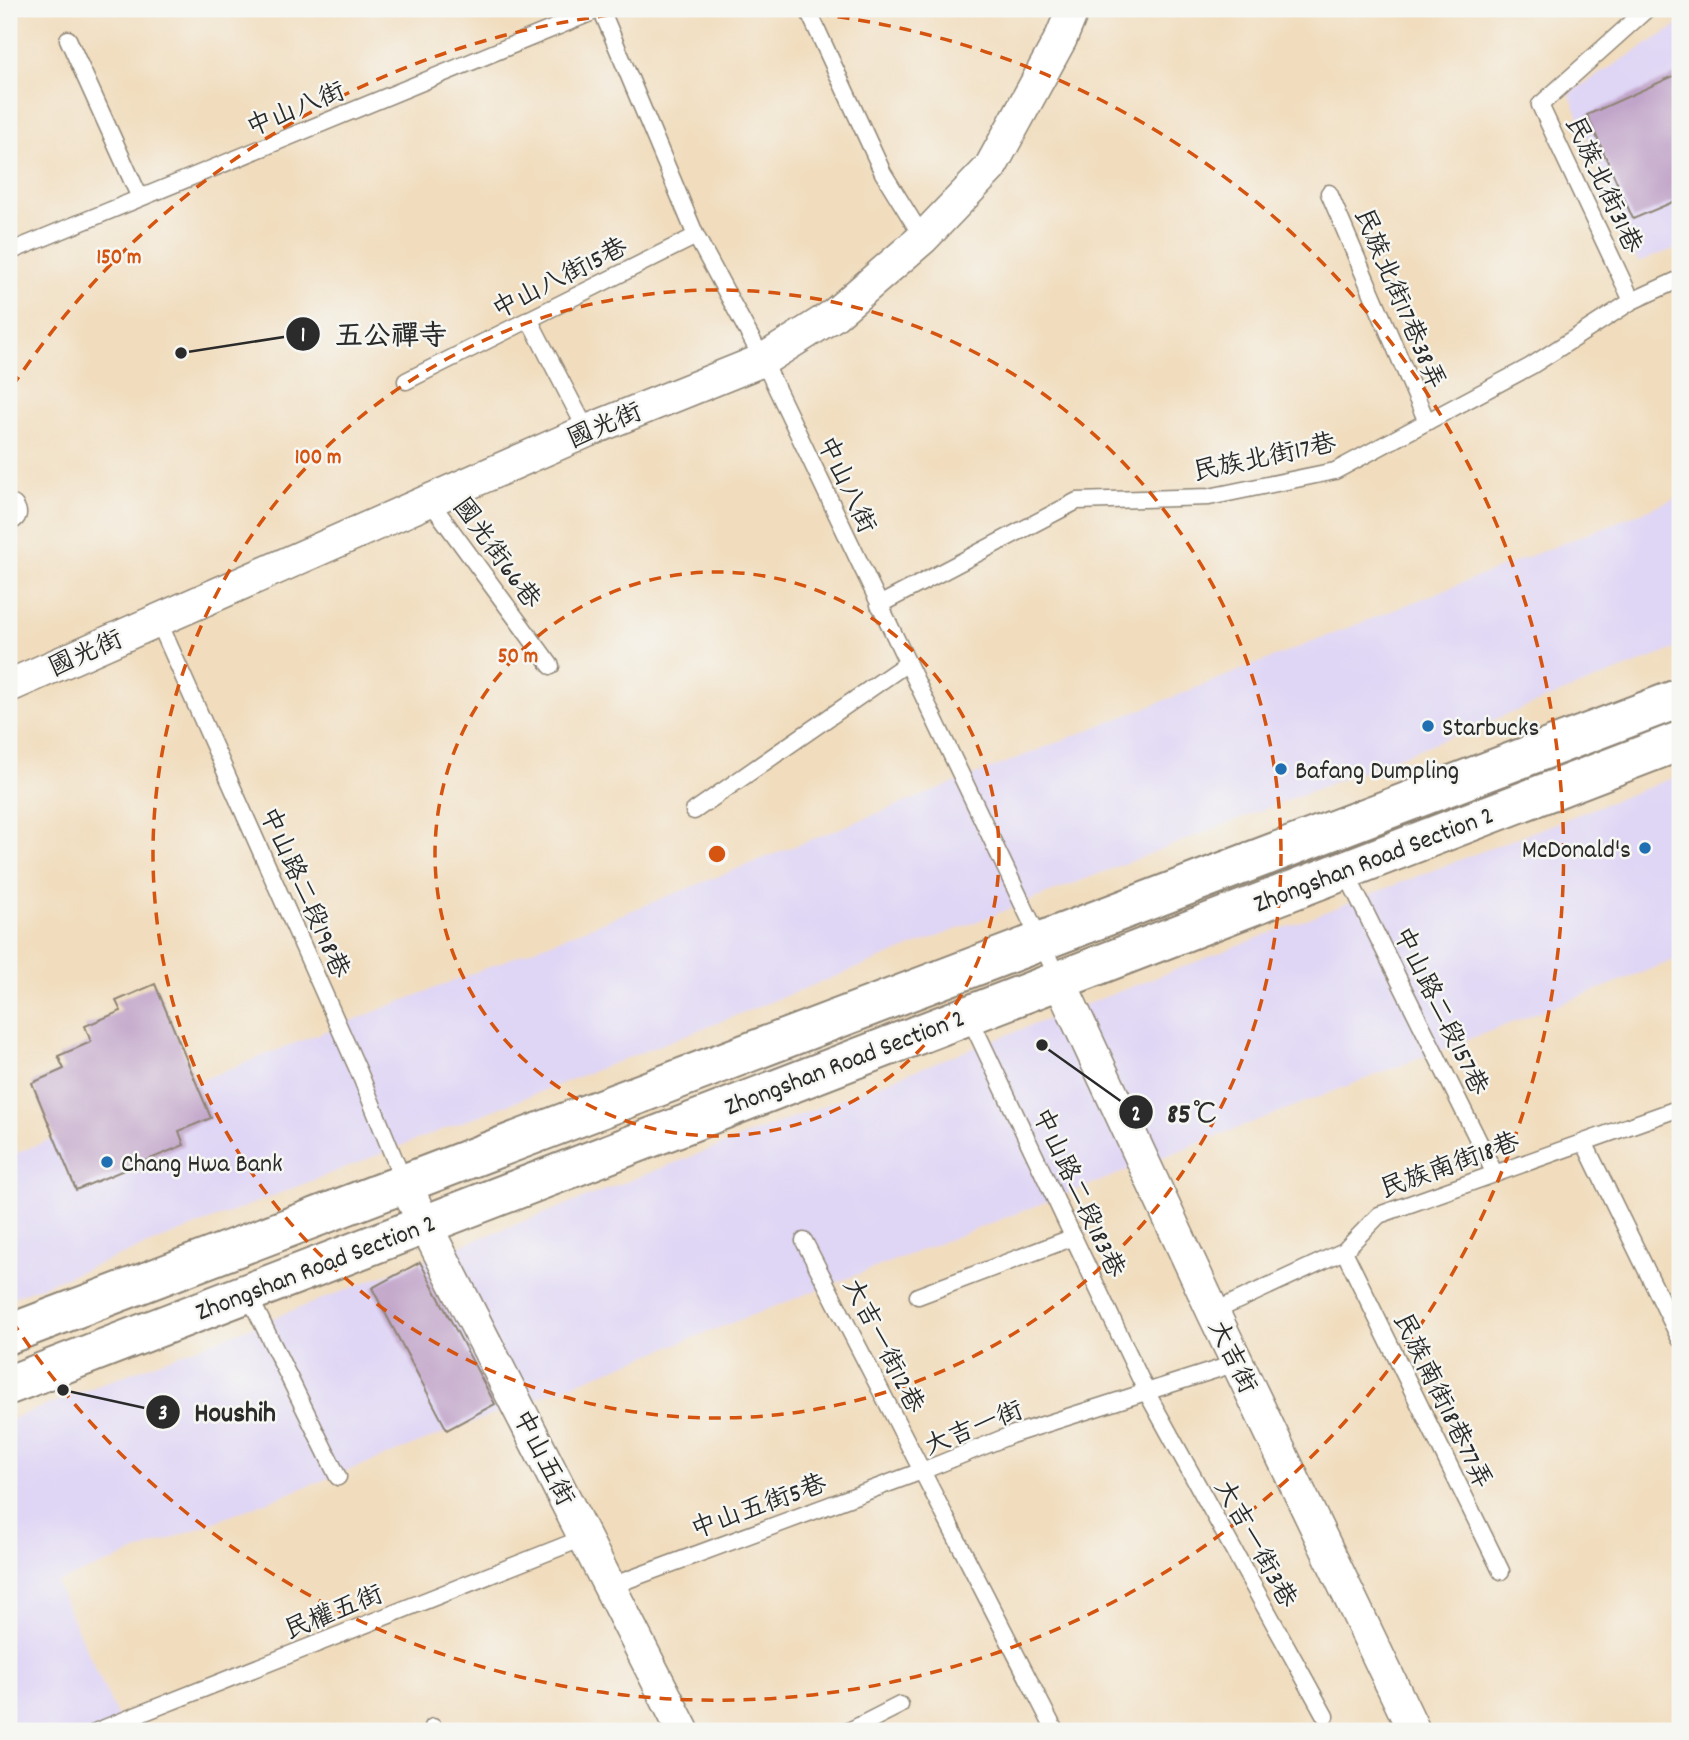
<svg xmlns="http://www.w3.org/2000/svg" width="1689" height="1740" font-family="Dekko,'LXGW WenKai TC',sans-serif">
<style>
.built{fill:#dfd5f5}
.building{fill:#c1a4c9}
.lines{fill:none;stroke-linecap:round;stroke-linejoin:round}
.service-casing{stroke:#8e8474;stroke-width:19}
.minor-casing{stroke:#8e8474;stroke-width:35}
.secondary-casing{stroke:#8e8474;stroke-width:42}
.service{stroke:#fff;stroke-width:16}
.minor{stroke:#fff;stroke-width:32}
.secondary{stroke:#fff;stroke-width:38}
.ring{fill:none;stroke:#d5540f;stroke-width:3.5;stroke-dasharray:12 9}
.poi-dot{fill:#1f6fb2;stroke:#f6f6f2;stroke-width:2.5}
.labels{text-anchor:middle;stroke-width:5;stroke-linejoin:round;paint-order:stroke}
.street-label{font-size:26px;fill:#2b2b2b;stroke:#f6f6f2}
.poi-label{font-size:26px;fill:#2b2b2b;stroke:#f6f6f2;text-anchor:start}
.centre{fill:#d5540f;stroke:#f6f6f2;stroke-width:3.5}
.ring-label{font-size:21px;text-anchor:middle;font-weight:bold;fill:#d5540f;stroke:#f6f6f2;stroke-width:5;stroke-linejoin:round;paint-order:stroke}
.leader{fill:none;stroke:#2b2b2b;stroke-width:2.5}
.callout-dot{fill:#2b2b2b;stroke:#f6f6f2;stroke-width:2.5}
.mark-label{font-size:21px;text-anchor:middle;font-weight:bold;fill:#fff}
.callout-label{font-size:28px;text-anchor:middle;font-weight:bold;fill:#2b2b2b;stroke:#f6f6f2;stroke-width:5;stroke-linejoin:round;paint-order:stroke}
</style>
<rect width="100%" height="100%" fill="#f6f6f2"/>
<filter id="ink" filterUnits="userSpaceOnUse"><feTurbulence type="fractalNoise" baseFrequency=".0143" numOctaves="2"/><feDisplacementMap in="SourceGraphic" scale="14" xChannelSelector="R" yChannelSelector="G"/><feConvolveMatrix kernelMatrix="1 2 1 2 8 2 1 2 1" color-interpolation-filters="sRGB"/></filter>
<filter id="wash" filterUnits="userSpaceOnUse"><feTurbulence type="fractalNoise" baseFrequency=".00686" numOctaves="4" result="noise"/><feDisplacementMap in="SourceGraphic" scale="28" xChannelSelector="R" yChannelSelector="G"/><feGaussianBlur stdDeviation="1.57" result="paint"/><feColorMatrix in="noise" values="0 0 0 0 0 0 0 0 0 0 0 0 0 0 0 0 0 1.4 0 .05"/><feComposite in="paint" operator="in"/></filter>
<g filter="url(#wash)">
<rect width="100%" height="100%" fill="#f1ddbe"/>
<path class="built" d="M 1680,24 L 1680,247 L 1638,262 L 1569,93 Z
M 1680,497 L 1680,647 L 9,1299 L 9,1156 Z
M 1680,775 L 1680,958 L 56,1583 L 124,1731 L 9,1731 L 9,1420 Z"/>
<g id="blocks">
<path class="building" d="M 1680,73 L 1680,199 L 1633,219 L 1587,115 Z
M 155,984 L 211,1118 L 179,1131 L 184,1145 L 76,1190 L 32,1083 L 64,1069 L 58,1056 L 91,1042 L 85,1026 L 121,1011 L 116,1001 Z
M 420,1262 L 495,1404 L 447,1430 L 372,1288 Z"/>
</g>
</g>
<g filter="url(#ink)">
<use href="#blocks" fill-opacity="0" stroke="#8e8474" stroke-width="2"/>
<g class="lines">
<defs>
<path id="service" d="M 601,9 L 696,236 L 763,360 L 1058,978
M 808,10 L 883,173 L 923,238
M 68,39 L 140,198
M 1329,193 L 1427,422
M 9,252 L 600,9
M 1632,301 L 1540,105 L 1647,9
M 529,319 L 587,431
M 406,381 L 696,236
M 429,500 L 551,666
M 879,605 L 1077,501 L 1209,497 L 1335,471 L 1531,366 L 1632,301 L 1680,279
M 158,620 L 359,1072 L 405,1185
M 694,811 L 906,664
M 1344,869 L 1495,1174
M 968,1014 L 1147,1393 L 1325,1716
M 1584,1142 L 1680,1339
M 1344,1251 L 1501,1571
M 247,1292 L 338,1477
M 918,1296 L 1074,1237
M 1213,1312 L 1344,1251 L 1379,1215 L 1680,1108
M 611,1586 L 922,1471 L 804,1241
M 433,1727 L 435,1731
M 97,1731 L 586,1537
M 849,1731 L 900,1705
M 1055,1731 L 922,1471 L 1011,1435 L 1237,1363"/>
<path id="minor" d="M 9,511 L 10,513
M 9,686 L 587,431 L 763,360 L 834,315 L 923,238 L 990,168 L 1061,38 L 1073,9
M 1058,978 L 1213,1312 L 1414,1731
M 405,1185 L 683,1731"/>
<path id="secondary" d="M 9,1334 L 1680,698
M 9,1385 L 1680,741"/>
</defs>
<use href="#service" class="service-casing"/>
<use href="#minor" class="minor-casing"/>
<use href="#secondary" class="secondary-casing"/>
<use href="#service" class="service"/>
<use href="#minor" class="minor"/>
<use href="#secondary" class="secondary"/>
</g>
</g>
<g class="ring">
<circle cx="717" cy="854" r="282"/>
<circle cx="717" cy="854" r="564"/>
<path d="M12 387A846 846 0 0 1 680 9M754 9A846 846 0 1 1 12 1321"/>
</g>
<g class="poi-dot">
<circle cx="1428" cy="726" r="7"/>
<circle cx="1281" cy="769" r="7"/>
<circle cx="1645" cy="848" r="7"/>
<circle cx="107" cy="1162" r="7"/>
</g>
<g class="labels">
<g class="street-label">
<text transform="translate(295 108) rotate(-22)" y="9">中山八街</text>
<text transform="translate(1605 184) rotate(65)" y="9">民族北街31巷</text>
<text transform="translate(559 277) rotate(-27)" y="9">中山八街15巷</text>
<text transform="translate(1401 298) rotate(67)" y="9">民族北街17巷38弄</text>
<text transform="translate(604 424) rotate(-23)" y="9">國光街</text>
<text transform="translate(1264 456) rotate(-12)" y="9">民族北街17巷</text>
<text transform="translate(848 484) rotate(65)" y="9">中山八街</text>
<text transform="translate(498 552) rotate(54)" y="9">國光街66巷</text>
<text transform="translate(85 652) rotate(-24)" y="9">國光街</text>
<text transform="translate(1373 858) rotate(-21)" y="9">Zhongshan Road Section 2</text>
<text transform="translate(306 892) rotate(66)" y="9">中山路二段198巷</text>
<text transform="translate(1442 1010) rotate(64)" y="9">中山路二段157巷</text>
<text transform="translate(844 1061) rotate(-21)" y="9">Zhongshan Road Section 2</text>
<text transform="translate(1449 1164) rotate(-20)" y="9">民族南街18巷</text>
<text transform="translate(1080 1192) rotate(65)" y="9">中山路二段183巷</text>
<text transform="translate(315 1266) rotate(-21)" y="9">Zhongshan Road Section 2</text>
<text transform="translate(885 1345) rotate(63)" y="9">大吉一街12巷</text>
<text transform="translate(1234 1356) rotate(64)" y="9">大吉街</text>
<text transform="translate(1444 1400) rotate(64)" y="9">民族南街18巷77弄</text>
<text transform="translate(973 1427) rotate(-22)" y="9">大吉一街</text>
<text transform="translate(545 1457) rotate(63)" y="9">中山五街</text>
<text transform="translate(758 1505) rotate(-20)" y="9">中山五街5巷</text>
<text transform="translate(1257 1543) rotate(61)" y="9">大吉一街3巷</text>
<text transform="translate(333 1611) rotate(-22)" y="9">民權五街</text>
</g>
<g class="poi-label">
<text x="1442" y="735">Starbucks</text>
<text x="1295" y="778">Bafang Dumpling</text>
<text x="1631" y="857" text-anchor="end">McDonald's</text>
<text x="121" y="1171">Chang Hwa Bank</text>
</g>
</g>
<circle cx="717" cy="854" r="10" class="centre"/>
<g class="ring-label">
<text x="119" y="263">150 m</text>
<text x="318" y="463">100 m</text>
<text x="518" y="662">50 m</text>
</g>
<path class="leader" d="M181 353L303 334M1042 1045L1136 1112M63 1390L163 1412"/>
<g class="callout-dot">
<circle cx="181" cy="353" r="7"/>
<circle cx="1042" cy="1045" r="7"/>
<circle cx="63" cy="1390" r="7"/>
<circle cx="303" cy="334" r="18"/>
<circle cx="1136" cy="1112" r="18"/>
<circle cx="163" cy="1412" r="18"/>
</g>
<g class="mark-label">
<text x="303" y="341">1</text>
<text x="1136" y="1120">2</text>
<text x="163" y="1419">3</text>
</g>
<g class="callout-label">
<text x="391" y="344">五公禪寺</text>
<text x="1193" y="1122">85℃</text>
<text x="235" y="1421">Houshih</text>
</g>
<rect width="1689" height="1740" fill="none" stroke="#f6f6f2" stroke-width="35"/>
</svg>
